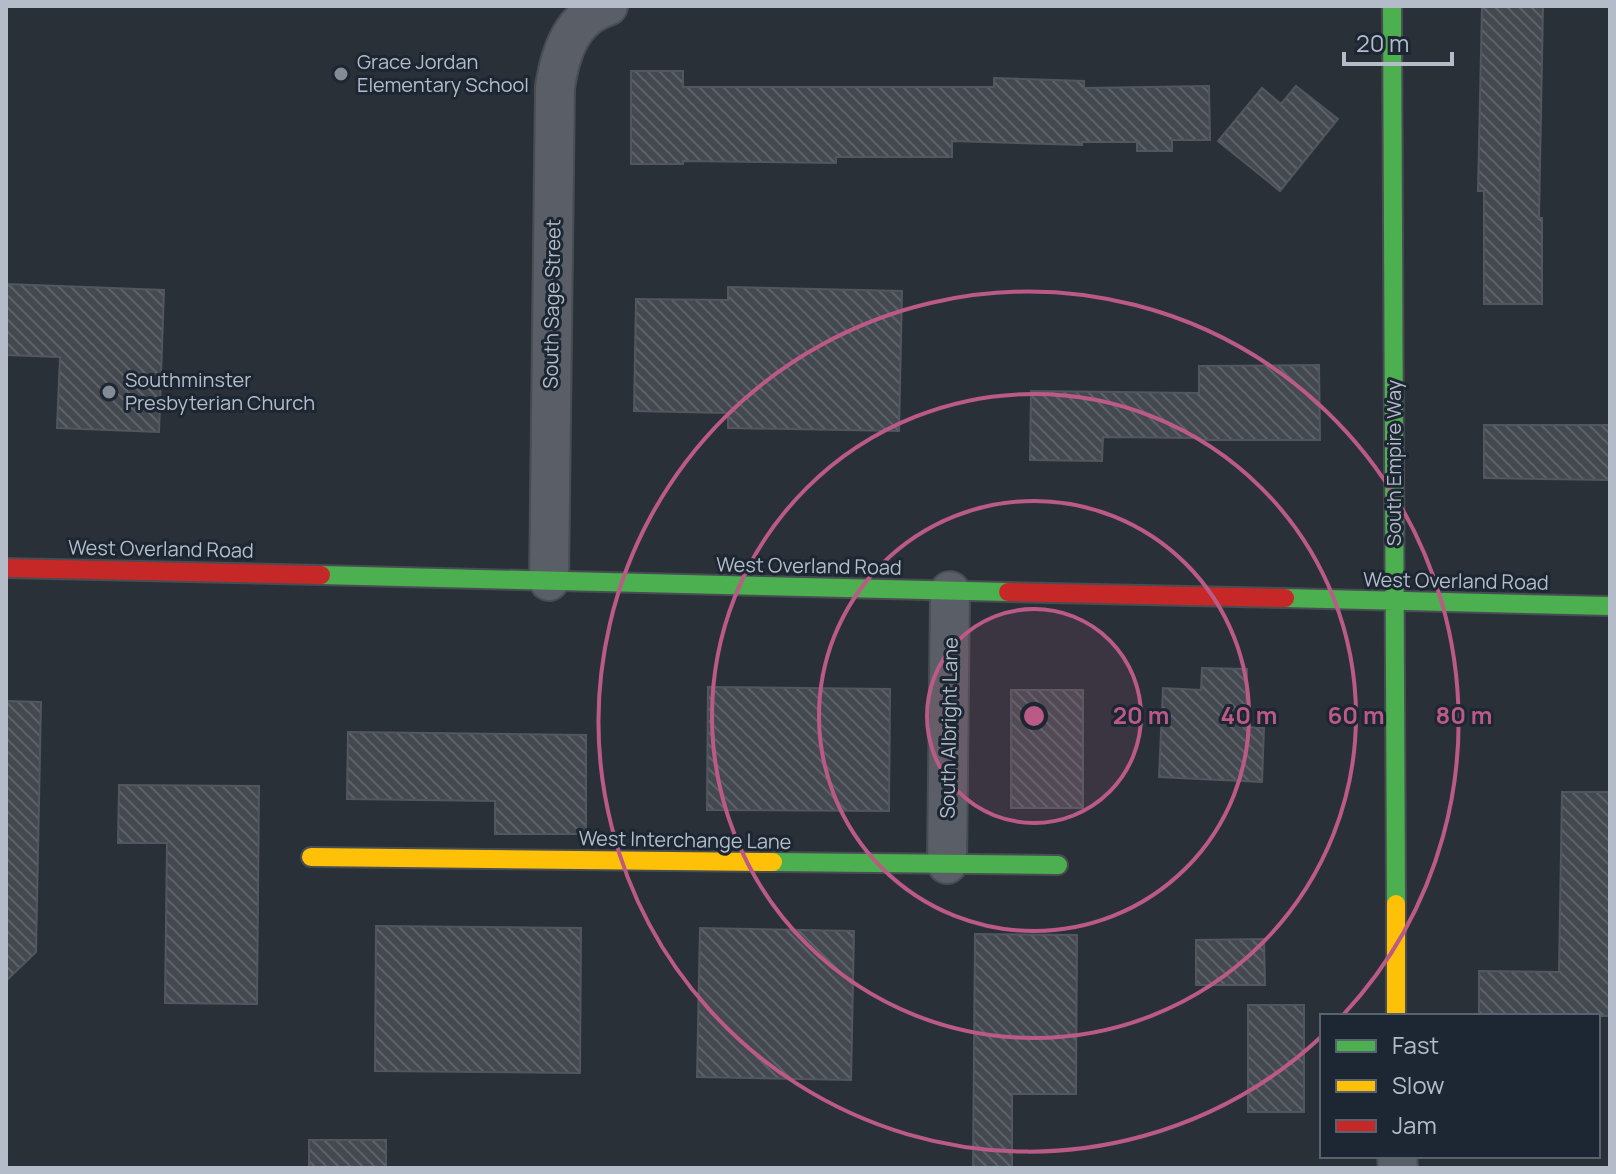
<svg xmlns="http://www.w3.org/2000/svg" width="1616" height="1174" font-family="Manrope,sans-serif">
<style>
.building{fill:url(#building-back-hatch);stroke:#52575f;stroke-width:2}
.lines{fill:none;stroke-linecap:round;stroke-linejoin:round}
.street-casing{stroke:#484c53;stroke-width:42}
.fast-casing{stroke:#484c53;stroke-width:22}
.slow-casing{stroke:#484c53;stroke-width:22}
.jam-casing{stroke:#484c53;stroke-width:22}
.street{stroke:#5a5e66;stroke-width:38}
.fast{stroke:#4caf50;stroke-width:18}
.slow{stroke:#ffc107;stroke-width:18}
.jam{stroke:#c62828;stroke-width:18}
.ring{fill:none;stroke:#bc5a87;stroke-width:4}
.poi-dot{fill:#848b96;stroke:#1d2633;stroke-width:3}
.labels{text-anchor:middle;stroke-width:6;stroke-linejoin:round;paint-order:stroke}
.poi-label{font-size:20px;fill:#b4bcc9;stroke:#1d2633;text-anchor:start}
.street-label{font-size:20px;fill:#b4bcc9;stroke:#1d2633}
.centre{fill:#bc5a87;stroke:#1d2633;stroke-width:4}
.ring-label{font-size:24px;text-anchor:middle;font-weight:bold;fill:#bc5a87;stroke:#1d2633;stroke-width:6;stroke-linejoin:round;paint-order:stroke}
</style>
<defs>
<pattern id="building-back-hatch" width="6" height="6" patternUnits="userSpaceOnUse" patternTransform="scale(2)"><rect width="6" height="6" fill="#444950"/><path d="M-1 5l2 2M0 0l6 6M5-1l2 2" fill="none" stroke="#5d6168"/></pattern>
</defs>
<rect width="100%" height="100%" fill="#2a3038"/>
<path class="building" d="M 1482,6 L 1543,6 L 1539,218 L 1542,218 L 1542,304 L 1484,304 L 1484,191 L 1478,191 Z
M 631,71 L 683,71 L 683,87 L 994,87 L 994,78 L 1084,81 L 1084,88 L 1209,86 L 1210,140 L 1172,140 L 1172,151 L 1137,151 L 1137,142 L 1082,142 L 1082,145 L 952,141 L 952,157 L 836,157 L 836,163 L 683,161 L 683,164 L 631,164 Z
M 1296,86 L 1338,119 L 1280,191 L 1218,141 L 1262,88 L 1281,104 Z
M 6,284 L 164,290 L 159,432 L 57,428 L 60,357 L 6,355 Z
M 728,287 L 902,291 L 899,431 L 728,428 L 728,413 L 634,411 L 636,299 L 728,300 Z
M 1319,365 L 1320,440 L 1200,440 L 1200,438 L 1103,437 L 1102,461 L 1030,460 L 1031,391 L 1199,393 L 1199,366 Z
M 1484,425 L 1610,425 L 1610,480 L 1484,478 Z
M 1202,668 L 1247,669 L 1245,727 L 1264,728 L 1262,782 L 1159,777 L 1163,688 L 1201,690 Z
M 708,687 L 890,689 L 889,811 L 707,810 Z
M 1011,690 L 1083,690 L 1083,808 L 1011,808 Z
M 6,701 L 41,702 L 36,952 L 6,981 Z
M 348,732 L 586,735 L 586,834 L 495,834 L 495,801 L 347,799 Z
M 119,785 L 259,786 L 257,1004 L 165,1003 L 167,843 L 118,843 Z
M 1562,792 L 1610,792 L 1610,1016 L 1479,1016 L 1479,971 L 1559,972 Z
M 376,926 L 581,928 L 580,1073 L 375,1071 Z
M 700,928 L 854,931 L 851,1080 L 697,1077 Z
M 975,934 L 1077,935 L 1076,1094 L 1012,1094 L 1012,1168 L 973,1168 Z
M 1264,939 L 1265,985 L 1196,985 L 1196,940 Z
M 1248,1005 L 1304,1005 L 1304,1112 L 1248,1112 Z
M 309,1140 L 386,1140 L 386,1168 L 309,1168 Z"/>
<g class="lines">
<defs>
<path id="street" d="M 549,581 L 555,87 C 560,54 571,17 608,6
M 947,864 L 950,591
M 1397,1156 L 1398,1168"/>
<path id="fast" d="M 1392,6 L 1396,904
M 321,575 L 1008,592
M 1285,598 L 1610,606
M 773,862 L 1058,865"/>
<path id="slow" d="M 311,857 L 773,862
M 1396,904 L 1396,1016"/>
<path id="jam" d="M 6,568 L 321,575
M 1008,592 L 1285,598"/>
</defs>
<use href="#street" class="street-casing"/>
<use href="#fast" class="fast-casing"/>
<use href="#slow" class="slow-casing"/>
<use href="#jam" class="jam-casing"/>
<use href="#street" class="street"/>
<use href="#fast" class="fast"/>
<use href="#slow" class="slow"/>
<use href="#jam" class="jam"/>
</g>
<circle cx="1034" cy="716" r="107" fill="#bc5a87" fill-opacity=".12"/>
<g class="ring">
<circle cx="1034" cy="716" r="107"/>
<circle cx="1034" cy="716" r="215"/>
<circle cx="1034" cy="716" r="322"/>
<path d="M1322 1036A430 430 0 1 1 1343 1015"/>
</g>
<g class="poi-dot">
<circle cx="341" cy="74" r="8"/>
<circle cx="109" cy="392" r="8"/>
</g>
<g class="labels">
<g class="poi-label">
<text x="357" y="69">Grace Jordan<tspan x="357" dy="23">Elementary School</tspan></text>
<text x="125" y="387">Southminster<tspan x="125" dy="23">Presbyterian Church</tspan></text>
</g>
<g class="street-label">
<text transform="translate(552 304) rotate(-89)" y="7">South Sage Street</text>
<text transform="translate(1394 463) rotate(-90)" y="7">South Empire Way</text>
<text transform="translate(161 549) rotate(1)" y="7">West Overland Road</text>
<text transform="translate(809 566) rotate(1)" y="7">West Overland Road</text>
<text transform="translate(1456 581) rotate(1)" y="7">West Overland Road</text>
<text transform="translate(949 728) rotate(-89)" y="7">South Albright Lane</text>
<text transform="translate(685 840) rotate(1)" y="7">West Interchange Lane</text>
</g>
</g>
<circle cx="1034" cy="716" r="12" class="centre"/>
<g class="ring-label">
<text x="1141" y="724">20 m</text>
<text x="1249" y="724">40 m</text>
<text x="1356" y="724">60 m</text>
<text x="1464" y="724">80 m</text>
</g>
<rect width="1616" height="1174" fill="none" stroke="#b4bcc9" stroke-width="16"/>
<rect x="1320" y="1014" width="280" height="144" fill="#1d2633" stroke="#59626f" stroke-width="2"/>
<rect x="1336" y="1040" width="40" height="12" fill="#4caf50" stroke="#59626f" stroke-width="2"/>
<text x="1392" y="1054" font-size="24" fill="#b4bcc9">Fast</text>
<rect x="1336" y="1080" width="40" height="12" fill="#ffc107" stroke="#59626f" stroke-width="2"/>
<text x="1392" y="1094" font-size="24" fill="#b4bcc9">Slow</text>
<rect x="1336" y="1120" width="40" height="12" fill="#c62828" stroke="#59626f" stroke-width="2"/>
<text x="1392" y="1134" font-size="24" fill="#b4bcc9">Jam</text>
<path d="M1344 52v12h108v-12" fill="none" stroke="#b4bcc9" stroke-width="4"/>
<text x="1356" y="52" font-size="24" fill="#b4bcc9" stroke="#1d2633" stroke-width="6" paint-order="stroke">20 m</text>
</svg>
